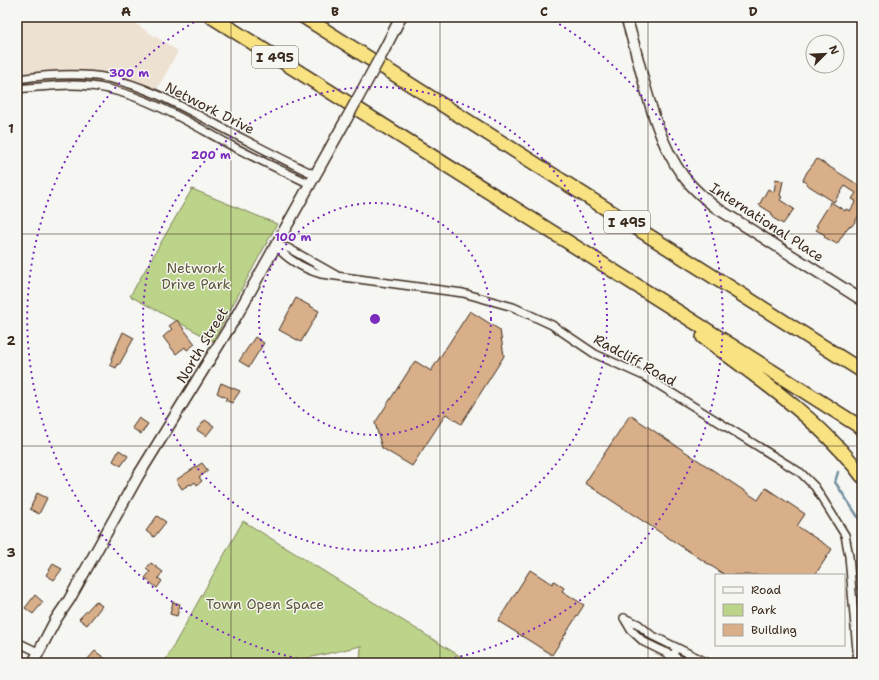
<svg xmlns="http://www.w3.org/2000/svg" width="879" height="680" font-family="'Shantell Sans',sans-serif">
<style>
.built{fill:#ede1d2}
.green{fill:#bcd48a;stroke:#7c7f54}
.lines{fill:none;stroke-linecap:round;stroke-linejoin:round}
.stream{stroke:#738fa1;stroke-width:2.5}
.building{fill:#d8af89;stroke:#3b2a1e}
.minor-casing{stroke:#3b2a1e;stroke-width:10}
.secondary-casing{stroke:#3b2a1e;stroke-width:13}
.motorway-casing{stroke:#3b2a1e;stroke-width:16}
.minor{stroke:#f6f6f2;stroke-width:7}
.secondary{stroke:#f6f6f2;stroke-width:10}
.motorway{stroke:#f8e281;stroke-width:13}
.secondary-bridge-casing{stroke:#3b2a1e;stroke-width:13;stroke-linecap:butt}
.secondary-bridge{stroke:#f6f6f2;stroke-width:10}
.grid{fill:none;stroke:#3b2a1e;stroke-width:1;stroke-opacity:0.55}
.ring{fill:none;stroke:#7b2cbf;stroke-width:2;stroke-dasharray:2 4}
.labels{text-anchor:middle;stroke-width:3;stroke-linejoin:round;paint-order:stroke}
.shield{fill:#f6f6f2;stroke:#73675e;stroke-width:1}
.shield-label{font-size:13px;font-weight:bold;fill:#3b2a1e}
.street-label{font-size:14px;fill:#3b2a1e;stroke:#f6f6f2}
.park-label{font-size:14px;fill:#5b5439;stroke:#f6f6f2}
.centre{fill:#7b2cbf;stroke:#f6f6f2;stroke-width:2}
.ring-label{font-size:12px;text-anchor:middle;font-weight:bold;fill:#7b2cbf;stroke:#f6f6f2;stroke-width:3;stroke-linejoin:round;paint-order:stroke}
.neatline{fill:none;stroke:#3b2a1e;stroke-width:1.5}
.grid-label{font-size:13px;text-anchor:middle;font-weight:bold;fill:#3b2a1e}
</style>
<rect width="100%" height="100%" fill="#f6f6f2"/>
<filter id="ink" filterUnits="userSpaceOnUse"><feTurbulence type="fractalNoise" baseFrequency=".025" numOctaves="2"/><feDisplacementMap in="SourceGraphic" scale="8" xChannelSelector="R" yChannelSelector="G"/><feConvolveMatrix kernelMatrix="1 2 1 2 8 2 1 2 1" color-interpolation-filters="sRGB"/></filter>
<g filter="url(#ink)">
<path class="built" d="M 17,17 L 125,17 L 178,51 L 148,106 L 101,91 L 57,87 L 17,93 Z"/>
<path class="green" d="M 192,189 L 277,224 L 213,341 L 130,296 Z
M 243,521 L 471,663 L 360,663 L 361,646 L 286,663 L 164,663 Z"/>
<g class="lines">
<path class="stream" d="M 838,472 L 835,482 L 862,523"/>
</g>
<path class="building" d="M 817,159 L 860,186 L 862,183 L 862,211 L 852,226 L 848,227 L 837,244 L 824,237 L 825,235 L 816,230 L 818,227 L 816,226 L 831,202 L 845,211 L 846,209 L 850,211 L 856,201 L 852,199 L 856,193 L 845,186 L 834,202 L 806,184 L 807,183 L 803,180 L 807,172 Z
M 776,179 L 783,181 L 780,196 L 782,197 L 780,200 L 794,209 L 783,224 L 773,218 L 774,217 L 771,215 L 772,213 L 759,205 L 768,189 L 774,192 Z
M 296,298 L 319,311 L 301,342 L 279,330 Z
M 470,311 L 500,330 L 504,356 L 461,424 L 446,414 L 412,466 L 382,448 L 375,423 L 415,361 L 431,371 Z
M 177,320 L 195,344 L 187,350 L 185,347 L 176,354 L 163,337 L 172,329 L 169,326 Z
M 123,332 L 134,338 L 119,365 L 118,364 L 116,368 L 110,365 L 112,360 L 111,359 Z
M 255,337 L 264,343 L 249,367 L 239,361 Z
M 221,383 L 240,391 L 232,403 L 225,400 L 227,398 L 217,393 Z
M 630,415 L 758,500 L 766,488 L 805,514 L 797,526 L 832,549 L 815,575 L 725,575 L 585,483 Z
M 139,418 L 148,424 L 141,434 L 132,428 Z
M 205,420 L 214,426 L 206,436 L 197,430 Z
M 119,450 L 128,456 L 121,466 L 113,461 Z
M 202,463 L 208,471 L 199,477 L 202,481 L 197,485 L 195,482 L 191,485 L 190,484 L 182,489 L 176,480 Z
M 37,493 L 47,498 L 39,514 L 30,509 Z
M 157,516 L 166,522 L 154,537 L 146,531 Z
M 151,563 L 163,572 L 158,578 L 162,581 L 157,588 L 145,578 L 150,572 L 146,569 Z
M 53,564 L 62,569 L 54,580 L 46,575 Z
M 530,570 L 552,584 L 554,581 L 564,588 L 562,591 L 584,605 L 552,655 L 498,621 Z
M 35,595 L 43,602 L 33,614 L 25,608 Z
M 96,601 L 102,606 L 87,625 L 79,619 Z
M 173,602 L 180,604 L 177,616 L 170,614 Z
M 95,651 L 111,663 L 86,663 L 87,660 Z"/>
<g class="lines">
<defs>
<path id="minor" d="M 17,79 C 46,75 79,72 108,78 C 147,86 182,107 217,125 C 249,142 282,159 315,175
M 17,89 C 47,86 78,82 108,89 C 153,99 193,125 234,147 C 259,160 285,172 310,184
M 276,246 C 288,260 304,269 321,274 L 463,293 L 513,307 L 552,325 L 595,354 L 646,377 L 801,473 L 815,487 L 845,535 L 849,556 L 858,663
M 276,246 L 288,248 L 336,275
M 624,618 L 638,624 L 651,635 L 708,663
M 624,618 L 631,630 L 644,642 L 687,663
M 17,642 L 38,652
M 667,663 L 674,653"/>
<path id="secondary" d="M 626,17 C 642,67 652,136 684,177 C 693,189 704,198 715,207 L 862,300
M 383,52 L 401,17
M 33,663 L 56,619 L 69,600 L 138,476 L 237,315 L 347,118"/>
<path id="motorway" d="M 212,17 L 862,428
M 304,17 L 862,371
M 703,337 C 757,377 822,421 862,476"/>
</defs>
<use href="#minor" class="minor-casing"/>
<use href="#secondary" class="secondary-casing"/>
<use href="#motorway" class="motorway-casing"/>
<use href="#minor" class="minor"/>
<use href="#secondary" class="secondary"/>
<use href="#motorway" class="motorway"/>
<defs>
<path id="secondary-bridge" d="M 347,118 L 383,52"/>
</defs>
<use href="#secondary-bridge" class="secondary-bridge-casing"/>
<use href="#secondary-bridge" class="secondary-bridge"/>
</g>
</g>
<path class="grid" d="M 231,17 L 231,663M 440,17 L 440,663M 648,17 L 648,663M 17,234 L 862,234M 17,446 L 862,446"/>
<g class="ring">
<circle cx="375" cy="319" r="116"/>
<circle cx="375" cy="319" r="232"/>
<path d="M321 663A348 348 0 0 1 201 18M549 18A348 348 0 0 1 429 663"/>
</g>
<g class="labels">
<g class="shield">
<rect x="252" y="46" width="46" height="22" rx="3"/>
<rect x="604" y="211" width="46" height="22" rx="3"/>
</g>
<g class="shield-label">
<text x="275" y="62">I 495</text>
<text x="627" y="227">I 495</text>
</g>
<g class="street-label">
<text transform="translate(210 108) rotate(27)" y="5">Network Drive</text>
<text transform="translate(767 222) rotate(33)" y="5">International Place</text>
<text transform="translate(202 345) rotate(-59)" y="5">North Street</text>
<text transform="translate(635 360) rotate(29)" y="5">Radcliff Road</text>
</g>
<g class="park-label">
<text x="196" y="273">Network<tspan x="196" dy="16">Drive Park</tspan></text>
<text x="265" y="609">Town Open Space</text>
</g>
</g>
<circle cx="375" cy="319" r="6" class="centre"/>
<g class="ring-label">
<text x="129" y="77">300 m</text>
<text x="211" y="159">200 m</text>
<text x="293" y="241">100 m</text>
</g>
<rect width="879" height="680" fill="none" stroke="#f6f6f2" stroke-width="44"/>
<rect x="715" y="574" width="130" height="72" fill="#f6f6f2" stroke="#aba49d"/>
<rect x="723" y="587" width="20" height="6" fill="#f6f6f2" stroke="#aba49d"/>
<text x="751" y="594" font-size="12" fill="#3b2a1e">Road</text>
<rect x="723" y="604" width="20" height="12" fill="#bcd48a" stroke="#aba49d"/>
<text x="751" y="614" font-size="12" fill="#3b2a1e">Park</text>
<rect x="723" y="624" width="20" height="12" fill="#d8af89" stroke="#aba49d"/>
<text x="751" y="634" font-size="12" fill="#3b2a1e">Building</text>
<g transform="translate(825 54) rotate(66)"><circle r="19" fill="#f6f6f2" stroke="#aba49d"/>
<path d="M0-3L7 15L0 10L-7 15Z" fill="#3b2a1e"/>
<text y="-6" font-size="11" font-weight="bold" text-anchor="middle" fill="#3b2a1e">N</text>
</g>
<rect x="22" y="22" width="835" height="636" class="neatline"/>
<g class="grid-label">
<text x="126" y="16">A</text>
<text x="335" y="16">B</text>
<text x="544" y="16">C</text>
<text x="753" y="16">D</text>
<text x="11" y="133">1</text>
<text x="11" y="345">2</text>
<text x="11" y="557">3</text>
</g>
</svg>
